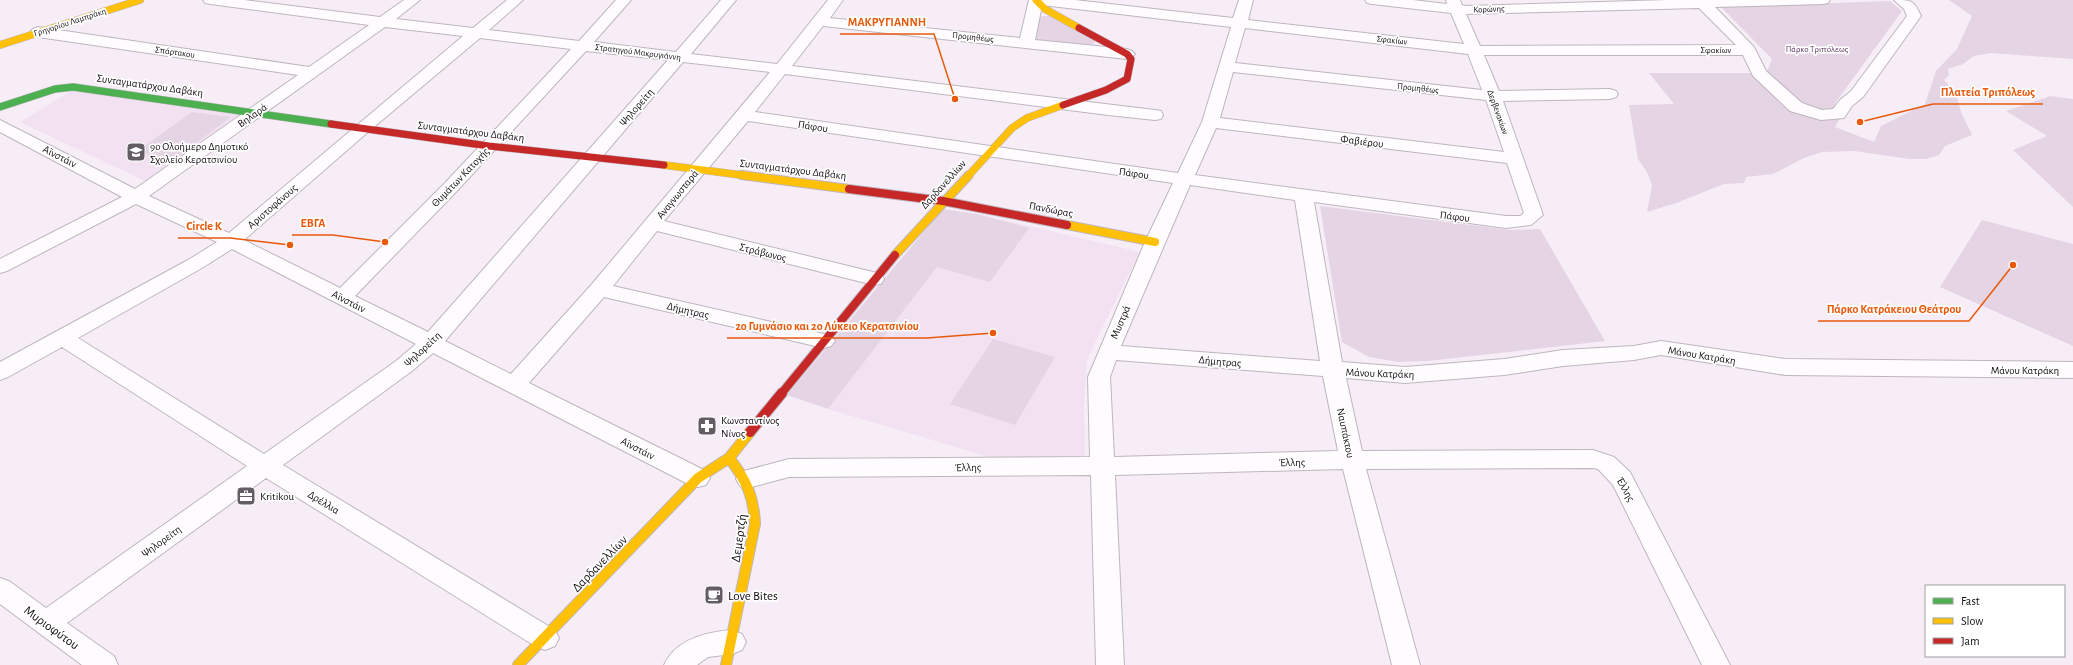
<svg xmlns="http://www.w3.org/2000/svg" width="2073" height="665" font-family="'Alegreya Sans',sans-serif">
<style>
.built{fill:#f1e1f1}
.green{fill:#e4d4e4}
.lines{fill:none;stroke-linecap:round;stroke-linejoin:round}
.street-casing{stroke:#beb6be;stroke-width:2}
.fast-casing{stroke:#beb6be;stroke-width:8}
.slow-far2-casing{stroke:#beb6be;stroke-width:8}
.slow-far1-casing{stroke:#beb6be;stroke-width:10}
.slow-casing{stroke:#beb6be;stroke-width:12}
.jam-far2-casing{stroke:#beb6be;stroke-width:8}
.jam-far1-casing{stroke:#beb6be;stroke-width:10}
.jam-casing{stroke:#beb6be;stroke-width:12}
.street{fill:#fefcfe;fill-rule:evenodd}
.fast{stroke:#4caf50;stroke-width:7}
.slow-far2{stroke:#ffc107;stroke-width:7}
.slow-far1{stroke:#ffc107;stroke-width:8}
.slow{stroke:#ffc107;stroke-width:10}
.jam-far2{stroke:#c62828;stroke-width:7}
.jam-far1{stroke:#c62828;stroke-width:8}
.jam{stroke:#c62828;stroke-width:10}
.labels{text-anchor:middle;stroke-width:3.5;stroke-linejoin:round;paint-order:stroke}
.far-street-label{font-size:9px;fill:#140e14;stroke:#fff}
.far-park-label{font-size:9px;fill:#613b63;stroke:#fff}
.street-label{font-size:11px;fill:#140e14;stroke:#fff}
.poi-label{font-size:11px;fill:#140e14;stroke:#fff;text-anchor:start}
.near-street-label{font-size:13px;fill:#140e14;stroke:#fff}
.near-poi-label{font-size:13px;fill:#140e14;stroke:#fff;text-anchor:start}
.leader{fill:none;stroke:#e8590c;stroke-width:1.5}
.callout-dot{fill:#e8590c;stroke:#fff;stroke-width:1.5}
.callout-label{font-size:12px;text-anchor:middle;font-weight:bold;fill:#e8590c;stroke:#fff;stroke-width:3.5;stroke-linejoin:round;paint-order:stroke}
</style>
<rect width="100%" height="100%" fill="#f7edf7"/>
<path class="built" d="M 71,91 L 244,112 L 147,182 L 20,122 Z
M 977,214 L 1140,252 L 1087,359 L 1084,406 L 1085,452 L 1083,459 L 996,459 L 828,409 Z"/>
<path class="green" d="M 1949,0 L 2073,0 L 2073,59 L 1991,53 L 1974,56 L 1963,64 L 1948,69 L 1949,75 L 1944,80 L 1956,93 L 1961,112 L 1972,135 L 1945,146 L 1939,155 L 1926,159 L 1909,159 L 1854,151 L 1822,152 L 1804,158 L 1773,174 L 1746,177 L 1744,183 L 1724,184 L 1676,203 L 1647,212 L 1652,185 L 1647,172 L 1638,159 L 1629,105 L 1674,104 L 1649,73 L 1759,73 L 1767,72 L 1772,59 L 1721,7 L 1890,1 L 1902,11 L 1834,105 L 1845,109 L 1835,127 L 1874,142 L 1881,126 L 1925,104 L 1936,71 L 1957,49 L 1972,16 Z
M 1044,16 L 1050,16 L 1095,39 L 1094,44 L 1063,44 L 1033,41 L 1038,18 Z
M 2050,96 L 2073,99 L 2073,207 L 2013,150 L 2047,136 L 2006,111 Z
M 192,112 L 231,117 L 175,159 L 135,153 Z
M 1320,206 L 1510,230 L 1540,229 L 1605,341 L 1428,361 L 1398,362 L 1369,357 L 1342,342 Z
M 943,209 L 977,214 L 1029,228 L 990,282 L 937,267 L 828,409 L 787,395 Z
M 1982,220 L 2073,244 L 2073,346 L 1940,287 Z
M 993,339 L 1055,357 L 1015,425 L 950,404 Z"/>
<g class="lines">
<defs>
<path id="street" d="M 203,0 L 244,0 L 380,17 L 404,0 L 420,0 L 396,19 L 473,28 L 507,0 L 523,0 L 489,30 L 579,41 L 616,0 L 631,0 L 594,42 L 676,52 L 721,0 L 736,0 L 691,54 L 777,64 L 828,0 L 843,0 L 830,18 L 1020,38 L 1029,0 L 1075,0 L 1233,18 L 1239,0 L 1253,0 L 1248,20 L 1464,44 L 1451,13 L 1372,4 L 1367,3 L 1365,0 L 1413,0 L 1447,4 L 1446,0 L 1460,0 L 1462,5 L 1466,6 L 1668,0 L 1830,0 L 1828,3 L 1823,4 L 1715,7 L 1754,47 L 1766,71 L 1802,103 L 1822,110 L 1833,109 L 1840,100 L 1851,91 L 1907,16 L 1904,9 L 1894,0 C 1911,0 1914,0 1921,16 L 1863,97 L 1852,106 L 1844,118 L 1821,120 L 1790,111 L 1753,76 L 1743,55 L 1484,55 L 1499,91 L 1610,89 L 1616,91 L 1618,94 L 1616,97 L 1610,99 L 1503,101 L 1543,215 L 1531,225 L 1506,228 L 1314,202 L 1342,362 L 1405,367 L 1504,359 L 1563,350 L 1634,346 L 1661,341 L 1785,359 L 2073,362 L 2073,378 L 1785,375 L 1661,355 L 1634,360 L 1563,366 L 1504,375 L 1405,383 L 1346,378 L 1362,451 L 1593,450 L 1614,457 L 1630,472 L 1730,665 L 1702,665 L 1613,485 L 1598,469 L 1593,468 L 1366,469 L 1420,665 L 1392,665 L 1343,469 L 1115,475 L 1124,665 L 1096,665 L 1091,475 L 789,477 L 748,488 L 740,486 L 736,479 L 740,472 L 789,459 L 1090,457 L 1088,377 L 1145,242 L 1173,183 L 748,121 L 664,221 L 881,274 L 884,279 L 881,284 L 874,285 L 657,231 L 613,286 L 824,334 L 831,336 L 835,341 L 831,346 L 824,348 L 604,297 L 529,383 L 706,471 L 710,478 L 706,485 L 698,487 L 690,485 L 433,353 L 412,371 L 283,465 L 555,630 L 559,638 L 555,646 L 545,650 L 535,646 L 266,478 L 67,623 L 114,656 L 118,665 L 82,665 L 0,604 L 0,578 L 9,581 L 46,608 L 247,466 L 62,347 L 8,377 L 0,380 L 0,362 L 188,260 L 217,242 L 136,204 L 7,271 L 0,273 L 0,259 L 122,197 L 0,132 L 0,120 L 135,189 L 298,75 L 38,37 L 33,35 L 30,32 L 33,29 L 38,27 L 309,67 L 369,25 L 210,4 L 205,3 ZM 1042,5 L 1231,27 L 1202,122 L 1178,173 L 755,112 L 785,74 L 1108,115 L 1155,120 L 1161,119 L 1163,115 L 1161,111 L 1155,110 L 792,66 L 823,26 L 1127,59 L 1132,57 L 1135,54 L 1132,51 L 1127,49 L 1035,40 ZM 1699,8 L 1736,45 L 1480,46 L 1466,14 ZM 385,27 L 463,36 L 229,233 L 149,196 ZM 1245,28 L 1468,54 L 1482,90 L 1235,63 ZM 480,38 L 571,49 L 443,185 L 340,288 L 244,240 L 368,132 ZM 586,51 L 668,60 L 428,332 L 355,296 L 456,192 ZM 683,62 L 770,72 L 592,284 L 511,374 L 445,341 ZM 1233,72 L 1486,100 L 1504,152 L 1220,118 ZM 1216,128 L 1507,163 L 1524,213 L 1520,216 L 1506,216 L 1195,175 ZM 1190,185 L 1295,200 L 1320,361 L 1121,346 ZM 232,249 L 416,344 L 396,361 L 264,454 L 78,338 L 202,268 ZM 1116,360 L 1323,376 L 1338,451 L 1114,457 L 1110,377 Z
M 732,630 L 742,634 L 746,642 L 742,650 L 732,654 L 708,657 L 697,665 L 664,665 C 676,639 706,632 732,630 Z"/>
<path id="fast" d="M 0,107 L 55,89 L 73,87 L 331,124"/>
<path id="slow-far2" d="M 1036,0 L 1045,9 L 1079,28
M 0,45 L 140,0
M 664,165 L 749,176
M 968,176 L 1012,128 L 1027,118 L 1063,105"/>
<path id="slow-far1" d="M 741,175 L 849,189
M 1067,225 L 1155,242
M 895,255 L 969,175"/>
<path id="slow" d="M 518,665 L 698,478 L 729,458 L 750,432
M 726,665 L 755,524 C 754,497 746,479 729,458"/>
<path id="jam-far2" d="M 1063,105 L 1106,90 L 1127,79 L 1131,59 L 1127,54 L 1079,28
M 331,124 L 489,146 L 664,165"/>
<path id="jam-far1" d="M 849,189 L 943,201 L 1067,225
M 781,394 L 895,255"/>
<path id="jam" d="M 750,432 L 782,393"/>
</defs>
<use href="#street" class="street-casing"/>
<use href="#fast" class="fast-casing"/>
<use href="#slow-far2" class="slow-far2-casing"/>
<use href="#slow-far1" class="slow-far1-casing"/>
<use href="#slow" class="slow-casing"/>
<use href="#jam-far2" class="jam-far2-casing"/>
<use href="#jam-far1" class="jam-far1-casing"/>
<use href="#jam" class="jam-casing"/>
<use href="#street" class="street"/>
<use href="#fast" class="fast"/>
<use href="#slow-far2" class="slow-far2"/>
<use href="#slow-far1" class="slow-far1"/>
<use href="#slow" class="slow"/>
<use href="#jam-far2" class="jam-far2"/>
<use href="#jam-far1" class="jam-far1"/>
<use href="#jam" class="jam"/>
</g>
<defs>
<symbol id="school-square" viewBox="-11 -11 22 22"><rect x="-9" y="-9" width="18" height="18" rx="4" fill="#635c63" stroke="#fff"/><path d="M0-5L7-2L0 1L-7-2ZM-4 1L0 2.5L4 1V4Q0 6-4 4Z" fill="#fff"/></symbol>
<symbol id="pharmacy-square" viewBox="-11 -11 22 22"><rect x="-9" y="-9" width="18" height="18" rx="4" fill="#635c63" stroke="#fff"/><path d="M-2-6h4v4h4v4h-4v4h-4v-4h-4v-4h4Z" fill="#fff"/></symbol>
<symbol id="office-square" viewBox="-11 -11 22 22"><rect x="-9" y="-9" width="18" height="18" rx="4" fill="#635c63" stroke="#fff"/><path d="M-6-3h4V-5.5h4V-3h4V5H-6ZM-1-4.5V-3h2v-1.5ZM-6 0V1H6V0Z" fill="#fff"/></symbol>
<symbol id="cafe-square" viewBox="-11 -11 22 22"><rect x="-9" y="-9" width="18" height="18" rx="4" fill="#635c63" stroke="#fff"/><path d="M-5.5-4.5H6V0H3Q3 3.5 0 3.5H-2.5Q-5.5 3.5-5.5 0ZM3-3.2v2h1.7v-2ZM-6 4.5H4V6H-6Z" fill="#fff"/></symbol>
</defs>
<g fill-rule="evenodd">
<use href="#school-square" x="125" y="141" width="22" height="22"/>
<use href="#pharmacy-square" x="696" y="415" width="22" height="22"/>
<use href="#office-square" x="235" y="485" width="22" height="22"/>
<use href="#cafe-square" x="703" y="584" width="22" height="22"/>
</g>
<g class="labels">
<g class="far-street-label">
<text transform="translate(1489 9) rotate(-2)" y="3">Κορώνης</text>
<text transform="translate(70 22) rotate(-18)" y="3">Γρηγορίου Λαμπράκη</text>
<text transform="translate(973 37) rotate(6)" y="3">Προμηθέως</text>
<text transform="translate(1392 40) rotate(6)" y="3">Σφακίων</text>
<text x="1716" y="53">Σφακίων</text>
<text transform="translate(175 52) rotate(8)" y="3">Σπάρτακου</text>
<text transform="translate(638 52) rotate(7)" y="3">Στρατηγού Μακρυγιάννη</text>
<text transform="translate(1418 88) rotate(6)" y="3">Προμηθέως</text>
<text transform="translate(1498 112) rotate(70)" y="3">Δερβενακίων</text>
</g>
<g class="far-park-label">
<text x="1817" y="52">Πάρκο Τριπόλεως</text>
</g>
<g class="street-label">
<text transform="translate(150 85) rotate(8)" y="4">Συνταγματάρχου Δαβάκη</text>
<text transform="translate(636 107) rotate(-49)" y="4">Ψηλορείτη</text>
<text transform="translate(252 115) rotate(-35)" y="4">Βηλαρά</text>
<text transform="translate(813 126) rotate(9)" y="4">Πάφου</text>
<text transform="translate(471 131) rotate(7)" y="4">Συνταγματάρχου Δαβάκη</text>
<text transform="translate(1362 141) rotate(7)" y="4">Φαβιέρου</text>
<text transform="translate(60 156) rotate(27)" y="4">Αϊνστάιν</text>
<text transform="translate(793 169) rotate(7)" y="4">Συνταγματάρχου Δαβάκη</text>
<text transform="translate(1134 173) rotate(8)" y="4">Πάφου</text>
<text transform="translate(460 177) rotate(-46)" y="4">Θυμάτων Κατοχής</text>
<text transform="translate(943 184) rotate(-48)" y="4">Δαρδανελλίων</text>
<text transform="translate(677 194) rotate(-51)" y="4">Αναγνωσταρά</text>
<text transform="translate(272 206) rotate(-41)" y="4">Αριστοφάνους</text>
<text transform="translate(1051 209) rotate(11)" y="4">Πανδώρας</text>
<text transform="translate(1455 216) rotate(7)" y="4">Πάφου</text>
<text transform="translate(763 252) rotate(14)" y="4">Στράβωνος</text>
<text transform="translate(349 301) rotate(27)" y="4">Αϊνστάιν</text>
<text transform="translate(688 310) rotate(13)" y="4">Δήμητρας</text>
<text transform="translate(1120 322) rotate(-67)" y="4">Μυστρά</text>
<text transform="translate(422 349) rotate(-43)" y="4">Ψηλορείτη</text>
<text transform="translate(1702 355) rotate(9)" y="4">Μάνου Κατράκη</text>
<text transform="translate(1220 361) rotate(5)" y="4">Δήμητρας</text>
<text x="2025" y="374">Μάνου Κατράκη</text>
<text transform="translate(1380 373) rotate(2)" y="4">Μάνου Κατράκη</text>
<text transform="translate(1346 433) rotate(78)" y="4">Ναυπάκτου</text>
<text transform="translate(638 448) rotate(27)" y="4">Αϊνστάιν</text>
<text transform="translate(1292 462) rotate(-1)" y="4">Έλλης</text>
<text transform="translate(968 467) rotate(-1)" y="4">Έλλης</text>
<text transform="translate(1626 489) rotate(61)" y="4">Έλλης</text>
<text transform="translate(324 502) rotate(32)" y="4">Δρέλλια</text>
<text transform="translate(161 541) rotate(-36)" y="4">Ψηλορείτη</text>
</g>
<g class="poi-label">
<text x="150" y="150">9ο Ολοήμερο Δημοτικό<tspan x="150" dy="13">Σχολείο Κερατσινίου</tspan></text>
<text x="721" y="424">Κωνσταντίνος<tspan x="721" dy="13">Νίνος</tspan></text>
<text x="260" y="500">Kritikou</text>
</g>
<g class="near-street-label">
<text transform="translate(738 538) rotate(-82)" y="5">Δεμερτζή</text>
<text transform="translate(599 563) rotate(-46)" y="5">Δαρδανελλίων</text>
<text transform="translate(52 627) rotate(36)" y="5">Μυριοφύτου</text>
</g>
<g class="near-poi-label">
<text x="728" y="600">Love Bites</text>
</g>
</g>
<path class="leader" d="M955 99L934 34H840M1860 122L1933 104H2043M385 242L333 235H292M290 245L230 238H178M2013 265L1969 321H1818M993 333L927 338H727"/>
<g class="callout-dot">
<circle cx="955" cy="99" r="4"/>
<circle cx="1860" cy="122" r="4"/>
<circle cx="385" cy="242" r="4"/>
<circle cx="290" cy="245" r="4"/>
<circle cx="2013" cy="265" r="4"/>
<circle cx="993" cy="333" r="4"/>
</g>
<g class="callout-label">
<text x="887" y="26">ΜΑΚΡΥΓΙΑΝΝΗ</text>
<text x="1988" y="96">Πλατεία Τριπόλεως</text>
<text x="313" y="227">ΕΒΓΑ</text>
<text x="204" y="230">Circle K</text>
<text x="1894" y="313">Πάρκο Κατράκειου Θεάτρου</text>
<text x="827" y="330">2ο Γυμνάσιο και 2ο Λύκειο Κερατσινίου</text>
</g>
<rect x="1925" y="585" width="140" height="72" fill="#ffffff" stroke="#a19fa1"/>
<rect x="1933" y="598" width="20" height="6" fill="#4caf50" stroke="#a19fa1"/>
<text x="1961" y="605" font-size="12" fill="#140e14">Fast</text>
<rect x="1933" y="618" width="20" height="6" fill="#ffc107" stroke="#a19fa1"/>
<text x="1961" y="625" font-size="12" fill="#140e14">Slow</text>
<rect x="1933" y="638" width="20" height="6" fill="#c62828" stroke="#a19fa1"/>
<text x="1961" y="645" font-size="12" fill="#140e14">Jam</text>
</svg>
